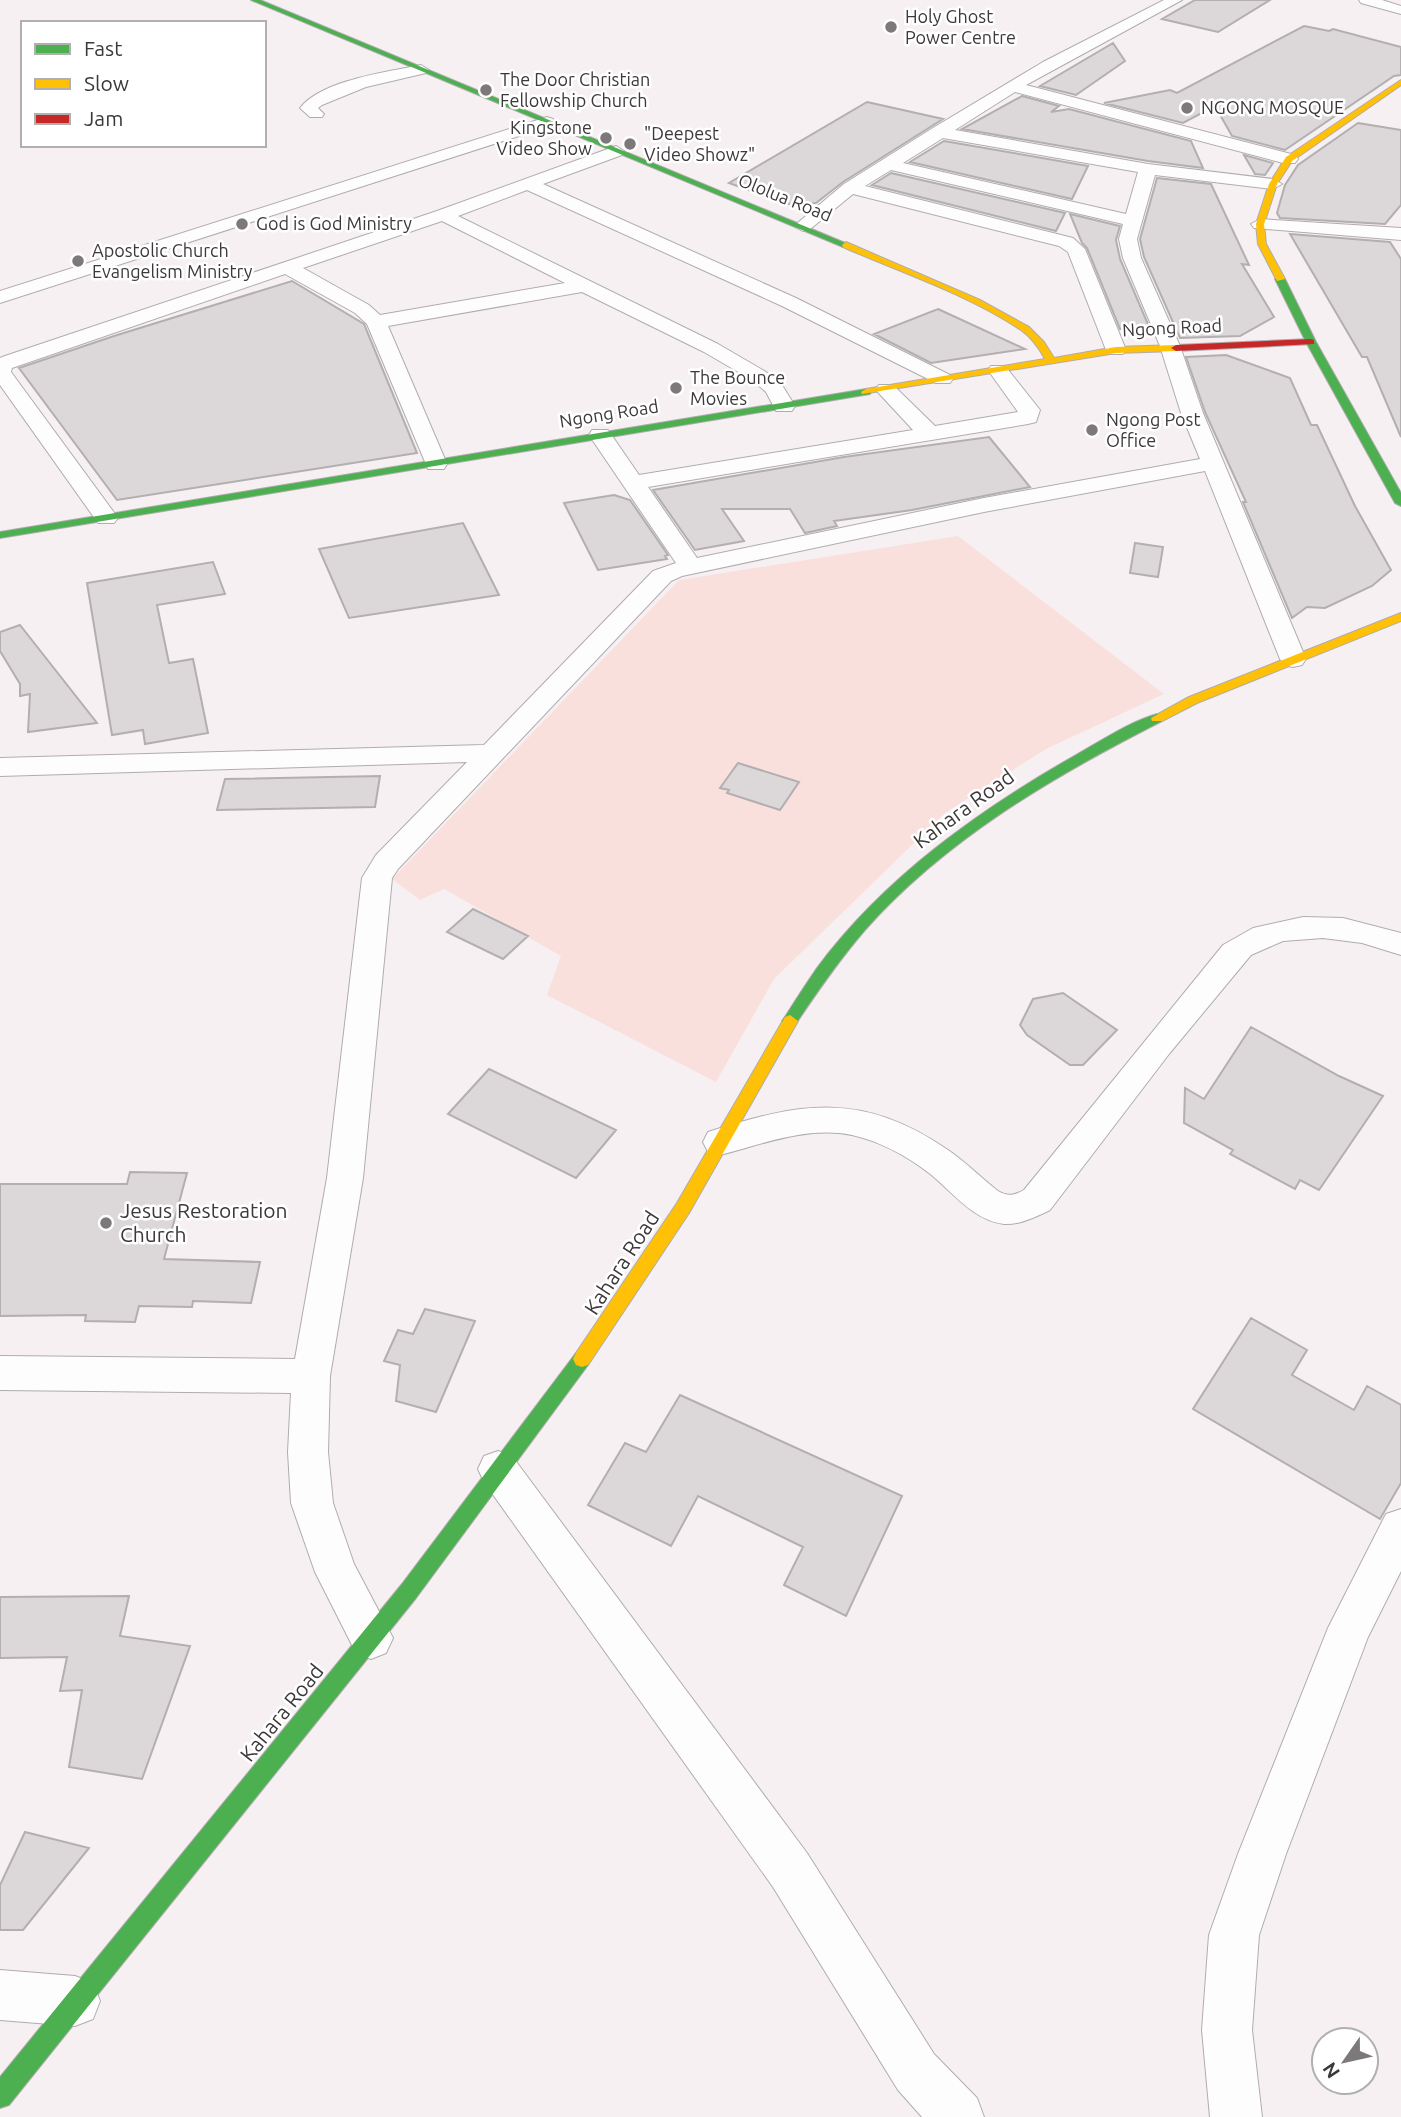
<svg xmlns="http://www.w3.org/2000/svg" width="1401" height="2117" font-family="Ubuntu,sans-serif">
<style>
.green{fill:#fae0dc}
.building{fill:#dcd8d9;stroke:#b3aeb0;stroke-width:2}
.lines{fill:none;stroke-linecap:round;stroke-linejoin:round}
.street-casing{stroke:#b0acae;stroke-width:2}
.fast-casing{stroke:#b0acae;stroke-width:2}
.slow-casing{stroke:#b0acae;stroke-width:2}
.jam-casing{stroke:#b0acae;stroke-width:2}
.street{fill:#fefdfd;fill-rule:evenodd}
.fast{fill:#4caf50;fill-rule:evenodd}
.slow{fill:#ffc107;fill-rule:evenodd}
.jam{fill:#c62828;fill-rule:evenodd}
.poi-dot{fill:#7d797b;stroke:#fff;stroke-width:2.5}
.labels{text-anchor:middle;stroke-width:5;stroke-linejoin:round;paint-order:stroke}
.far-poi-label{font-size:18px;fill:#3c393b;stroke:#fff;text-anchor:start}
.far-street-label{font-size:18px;fill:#3c393b;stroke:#fff}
.street-label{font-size:21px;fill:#3c393b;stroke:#fff}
.poi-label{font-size:21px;fill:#3c393b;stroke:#fff;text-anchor:start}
</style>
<rect width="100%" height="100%" fill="#f6f0f3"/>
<path class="green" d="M 958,536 L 1164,694 L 1046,749 L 945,813 L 774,979 L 716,1082 L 547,995 L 561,956 L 444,889 L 420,900 L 392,879 L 679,580 Z"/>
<path class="building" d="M 1195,0 L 1270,0 L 1218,32 L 1162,19 Z
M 1304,26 L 1329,31 L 1333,29 L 1401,47 L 1401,75 L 1394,76 L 1285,150 L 1232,136 L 1215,106 L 1183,123 L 1104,103 L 1170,90 L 1177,93 Z
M 1113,43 L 1125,61 L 1076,95 L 1040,86 Z
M 1022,96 L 1059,106 L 1051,112 L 1069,109 L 1191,141 L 1203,168 L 1148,161 L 962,129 Z
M 867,102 L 943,119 L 843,182 L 816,203 L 787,204 L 729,183 Z
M 1358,123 L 1401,130 L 1401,205 L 1385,224 L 1280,218 L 1277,213 L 1285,185 L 1298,165 Z
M 944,141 L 1088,166 L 1072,199 L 910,162 Z
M 1244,155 L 1273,163 L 1265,175 L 1255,174 Z
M 891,173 L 1065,213 L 1056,231 L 872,185 Z
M 1157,178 L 1211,184 L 1249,265 L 1242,264 L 1274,317 L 1240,336 L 1180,338 L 1144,257 L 1140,239 Z
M 1070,214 L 1120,226 L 1116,240 L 1120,259 L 1150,329 L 1120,329 L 1087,248 L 1082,243 Z
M 1290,234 L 1390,242 L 1401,259 L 1401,437 L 1367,357 L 1362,357 Z
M 292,281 L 364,324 L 417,453 L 117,500 L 19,368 L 114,336 Z
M 938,309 L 1025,349 L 931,363 L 874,334 Z
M 1226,355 L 1290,378 L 1311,425 L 1317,425 L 1355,506 L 1391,570 L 1372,586 L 1325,608 L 1307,607 L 1292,618 L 1243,502 L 1246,502 L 1205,412 L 1186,357 Z
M 989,437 L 1030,487 L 912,510 L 834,521 L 837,526 L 805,533 L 790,509 L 722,509 L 744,541 L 695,550 L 653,490 L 844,457 Z
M 614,495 L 630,500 L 668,555 L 665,556 L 667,559 L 598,570 L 564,503 Z
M 463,523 L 499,595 L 349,618 L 319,549 Z
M 1135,543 L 1163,547 L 1158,577 L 1130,573 Z
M 213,562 L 225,594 L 157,605 L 169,663 L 193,659 L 208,733 L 145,744 L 143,730 L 112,735 L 87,583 Z
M 20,625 L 97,723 L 28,732 L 30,694 L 20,696 L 20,684 L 0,651 L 0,632 Z
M 738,763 L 799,782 L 780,810 L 727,793 L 729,790 L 720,788 Z
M 380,776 L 375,807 L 217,810 L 225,779 Z
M 473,909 L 528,936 L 503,959 L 447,932 Z
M 1063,993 L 1117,1030 L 1083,1065 L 1070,1065 L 1027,1035 L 1020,1025 L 1033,999 Z
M 1251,1027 L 1339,1076 L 1383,1096 L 1319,1190 L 1300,1180 L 1295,1189 L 1230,1154 L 1233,1150 L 1184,1123 L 1185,1088 L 1204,1099 Z
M 489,1069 L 616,1130 L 576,1178 L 448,1114 Z
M 130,1172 L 187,1173 L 164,1259 L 260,1262 L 251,1303 L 193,1301 L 192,1307 L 139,1306 L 135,1322 L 85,1321 L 86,1315 L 0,1316 L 0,1184 L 127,1184 Z
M 425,1309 L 475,1321 L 436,1412 L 396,1401 L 400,1365 L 384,1361 L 398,1330 L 413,1334 Z
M 1251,1318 L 1307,1350 L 1292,1375 L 1354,1410 L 1367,1386 L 1401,1405 L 1401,1483 L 1380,1519 L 1193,1409 Z
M 680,1395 L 902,1496 L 846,1616 L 784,1585 L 803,1547 L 698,1496 L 671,1546 L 588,1505 L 625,1443 L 646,1452 Z
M 129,1596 L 120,1636 L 190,1646 L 142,1779 L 69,1767 L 82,1690 L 60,1691 L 67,1657 L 0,1658 L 0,1597 Z
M 25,1832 L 89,1848 L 23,1930 L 0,1930 L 0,1885 Z"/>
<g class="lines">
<defs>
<path id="street" d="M 1164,0 L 1182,0 L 1026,85 L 1295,155 L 1298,159 L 1295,163 L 1283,163 L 1015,92 L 955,130 L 1148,164 L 1273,179 L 1282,184 L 1273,189 L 1155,175 L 1137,239 L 1141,258 L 1180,346 L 1203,413 L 1306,659 L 1302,665 L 1293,667 L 1284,665 L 1280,659 L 1205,471 L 984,512 L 682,576 L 671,581 L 398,869 L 392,878 L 363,1178 L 330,1376 L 328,1452 L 333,1503 L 354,1564 L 393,1638 L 386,1653 L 371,1659 L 356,1653 L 315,1572 L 291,1503 L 288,1452 L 291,1393 L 0,1390 L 0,1356 L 295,1359 L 327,1178 L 362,878 L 376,855 L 467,762 L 0,776 L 0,758 L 484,745 L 653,571 L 676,563 L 589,435 L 592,430 L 608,430 L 639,475 L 913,430 L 875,389 L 879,385 L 893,385 L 935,426 L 1018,412 L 988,370 L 991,366 L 1005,366 L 1040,410 L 1036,422 L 1028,424 L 648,487 L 697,558 L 984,498 L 1200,459 L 1181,413 L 1160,346 L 1123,258 L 1119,239 L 1123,224 L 891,170 L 865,186 L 1073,238 L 1085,249 L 1126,350 L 1123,354 L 1109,354 L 1106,350 L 1068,252 L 1059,246 L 853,194 L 809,230 L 803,231 L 794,226 L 844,184 L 933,128 L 1043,62 ZM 943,138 L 1138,172 L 1126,214 L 903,163 Z
M 1359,0 L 1382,0 L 1401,6 L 1401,14 L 1361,3 Z
M 421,65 L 429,70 L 426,73 L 366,87 L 322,105 L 318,108 L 324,114 L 322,117 L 310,117 L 300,108 C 322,80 387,72 421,65 Z
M 547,117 L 553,119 L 555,122 L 553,125 L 0,303 L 0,291 Z
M 616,146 L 624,151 L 622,155 L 543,184 L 796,298 L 950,375 L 953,379 L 950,383 L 936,383 L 782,306 L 527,190 L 458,216 L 718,344 L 766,372 L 782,385 L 795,406 L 792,411 L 776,411 L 766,392 L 752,380 L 704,352 L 582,292 L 388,326 L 447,464 L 444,469 L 428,469 L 367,324 L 355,313 L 285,274 L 12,368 L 11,372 L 118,518 L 114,523 L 98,523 L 0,385 L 0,358 L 5,356 L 437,211 ZM 442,221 L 565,283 L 380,315 L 369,305 L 303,268 Z
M 1260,219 L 1401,228 L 1401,240 L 1254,228 L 1251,224 Z
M 1303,917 L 1343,918 L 1401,933 L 1401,955 L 1362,943 L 1323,938 L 1283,941 L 1251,955 L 1169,1054 L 1050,1210 C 1036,1217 1019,1225 1004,1224 C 972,1220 952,1191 929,1173 C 907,1156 879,1141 852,1135 C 807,1126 763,1144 720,1155 L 708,1152 L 703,1142 L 708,1132 C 801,1102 862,1091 948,1150 C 966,1162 981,1178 998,1191 C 1008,1197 1015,1195 1024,1190 L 1223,945 L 1253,928 Z
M 498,1451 L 512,1456 L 807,1853 L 934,2054 L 977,2098 L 984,2117 L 922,2117 L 898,2090 L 773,1887 L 484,1482 L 478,1469 L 484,1456 Z
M 1401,1509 L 1401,1571 L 1368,1637 L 1286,1854 L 1259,1935 L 1252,2030 L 1262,2117 L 1210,2117 L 1202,2030 L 1209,1935 L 1238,1854 L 1328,1628 L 1386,1514 Z
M 0,1970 L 75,1976 L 93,1983 L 100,2001 L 93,2019 L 75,2026 L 0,2020 Z"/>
<path id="fast" d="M 251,0 L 260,0 L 850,245 L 843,247 Z
M 1280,276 L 1285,279 L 1316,342 L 1401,493 L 1401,506 L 1395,503 L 1306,342 L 1275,279 Z
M 866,389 L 871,392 L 870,394 L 0,538 L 0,532 Z
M 1157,714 L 1162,715 L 1162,721 C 1054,776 946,839 865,930 C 839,960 817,992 795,1025 L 785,1025 L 782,1021 L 785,1017 C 795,1001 806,984 817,968 C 884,878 979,810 1076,755 C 1101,741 1129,722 1157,714 Z
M 582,1351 L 588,1353 L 591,1359 L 588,1365 L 416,1598 L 9,2105 L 0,2108 L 0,2077 L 402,1584 L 576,1353 Z"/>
<path id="slow" d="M 1401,80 L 1401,85 L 1292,161 L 1277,184 L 1264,224 L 1266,244 L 1285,279 L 1277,281 L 1258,244 L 1256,224 L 1269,184 L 1286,157 Z
M 846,242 L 980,300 L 1029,327 L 1044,342 L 1054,358 L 1116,347 L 1176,345 L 1181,348 L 1176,351 L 1116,353 L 862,394 L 861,392 L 866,389 L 1045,359 C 1039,348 1031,337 1021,330 C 967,294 902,273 843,247 L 842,245 Z
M 1401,613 L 1401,621 L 1197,703 L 1162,721 L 1152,721 L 1151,718 L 1189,697 Z
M 790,1015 L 798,1021 L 689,1213 L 588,1365 L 582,1367 L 576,1365 L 573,1359 L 576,1353 L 677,1203 L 785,1017 Z"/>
<path id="jam" d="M 1311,339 L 1314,340 L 1314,344 L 1176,351 L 1171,348 L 1176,345 Z"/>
</defs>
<use href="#street" class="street-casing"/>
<use href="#fast" class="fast-casing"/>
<use href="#slow" class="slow-casing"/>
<use href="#jam" class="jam-casing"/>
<use href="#street" class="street"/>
<use href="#fast" class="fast"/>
<use href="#slow" class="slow"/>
<use href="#jam" class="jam"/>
</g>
<g class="poi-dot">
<circle cx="891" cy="27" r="7"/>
<circle cx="486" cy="90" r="7"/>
<circle cx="1187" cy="108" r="7"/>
<circle cx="606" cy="138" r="7"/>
<circle cx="630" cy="144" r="7"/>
<circle cx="242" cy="224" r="7"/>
<circle cx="78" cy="261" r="7"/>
<circle cx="676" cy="388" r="7"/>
<circle cx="1092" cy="430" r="7"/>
<circle cx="106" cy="1223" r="7"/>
</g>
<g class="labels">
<g class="far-poi-label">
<text x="905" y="23">Holy Ghost<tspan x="905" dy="21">Power Centre</tspan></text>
<text x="500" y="86">The Door Christian<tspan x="500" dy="21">Fellowship Church</tspan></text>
<text x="1201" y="114">NGONG MOSQUE</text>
<text x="592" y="134" text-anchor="end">Kingstone<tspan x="592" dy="21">Video Show</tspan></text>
<text x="644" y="140">"Deepest<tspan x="644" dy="21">Video Showz"</tspan></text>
<text x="256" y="230">God is God Ministry</text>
<text x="92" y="257">Apostolic Church<tspan x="92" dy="21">Evangelism Ministry</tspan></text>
<text x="690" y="384">The Bounce<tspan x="690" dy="21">Movies</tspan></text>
<text x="1106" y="426">Ngong Post<tspan x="1106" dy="21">Office</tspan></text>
</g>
<g class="far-street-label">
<text transform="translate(785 198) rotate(22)" y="6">Ololua Road</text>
<text transform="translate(1172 328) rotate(-3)" y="6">Ngong Road</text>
<text transform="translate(609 414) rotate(-9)" y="6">Ngong Road</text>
</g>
<g class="street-label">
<text transform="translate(964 809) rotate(-36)" y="7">Kahara Road</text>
<text transform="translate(622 1263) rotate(-57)" y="7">Kahara Road</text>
<text transform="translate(282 1713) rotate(-51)" y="7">Kahara Road</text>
</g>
<g class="poi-label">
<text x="120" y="1218">Jesus Restoration<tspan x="120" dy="24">Church</tspan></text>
</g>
</g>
<rect x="21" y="21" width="245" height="126" fill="#ffffff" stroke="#b1b0b1" stroke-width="2"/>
<rect x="35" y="44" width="35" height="10" fill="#4caf50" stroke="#b1b0b1" stroke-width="2"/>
<text x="84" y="56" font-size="21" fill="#3c393b">Fast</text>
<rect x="35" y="79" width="35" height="10" fill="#ffc107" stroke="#b1b0b1" stroke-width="2"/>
<text x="84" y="91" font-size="21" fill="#3c393b">Slow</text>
<rect x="35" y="114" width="35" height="10" fill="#c62828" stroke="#b1b0b1" stroke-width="2"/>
<text x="84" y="126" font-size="21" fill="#3c393b">Jam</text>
<g transform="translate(1345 2061) rotate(236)"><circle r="33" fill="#ffffff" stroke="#b1b0b1" stroke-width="2"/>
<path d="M0-5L12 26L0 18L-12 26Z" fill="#7d797b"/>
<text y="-10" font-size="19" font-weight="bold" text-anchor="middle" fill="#3c393b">N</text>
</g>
</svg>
